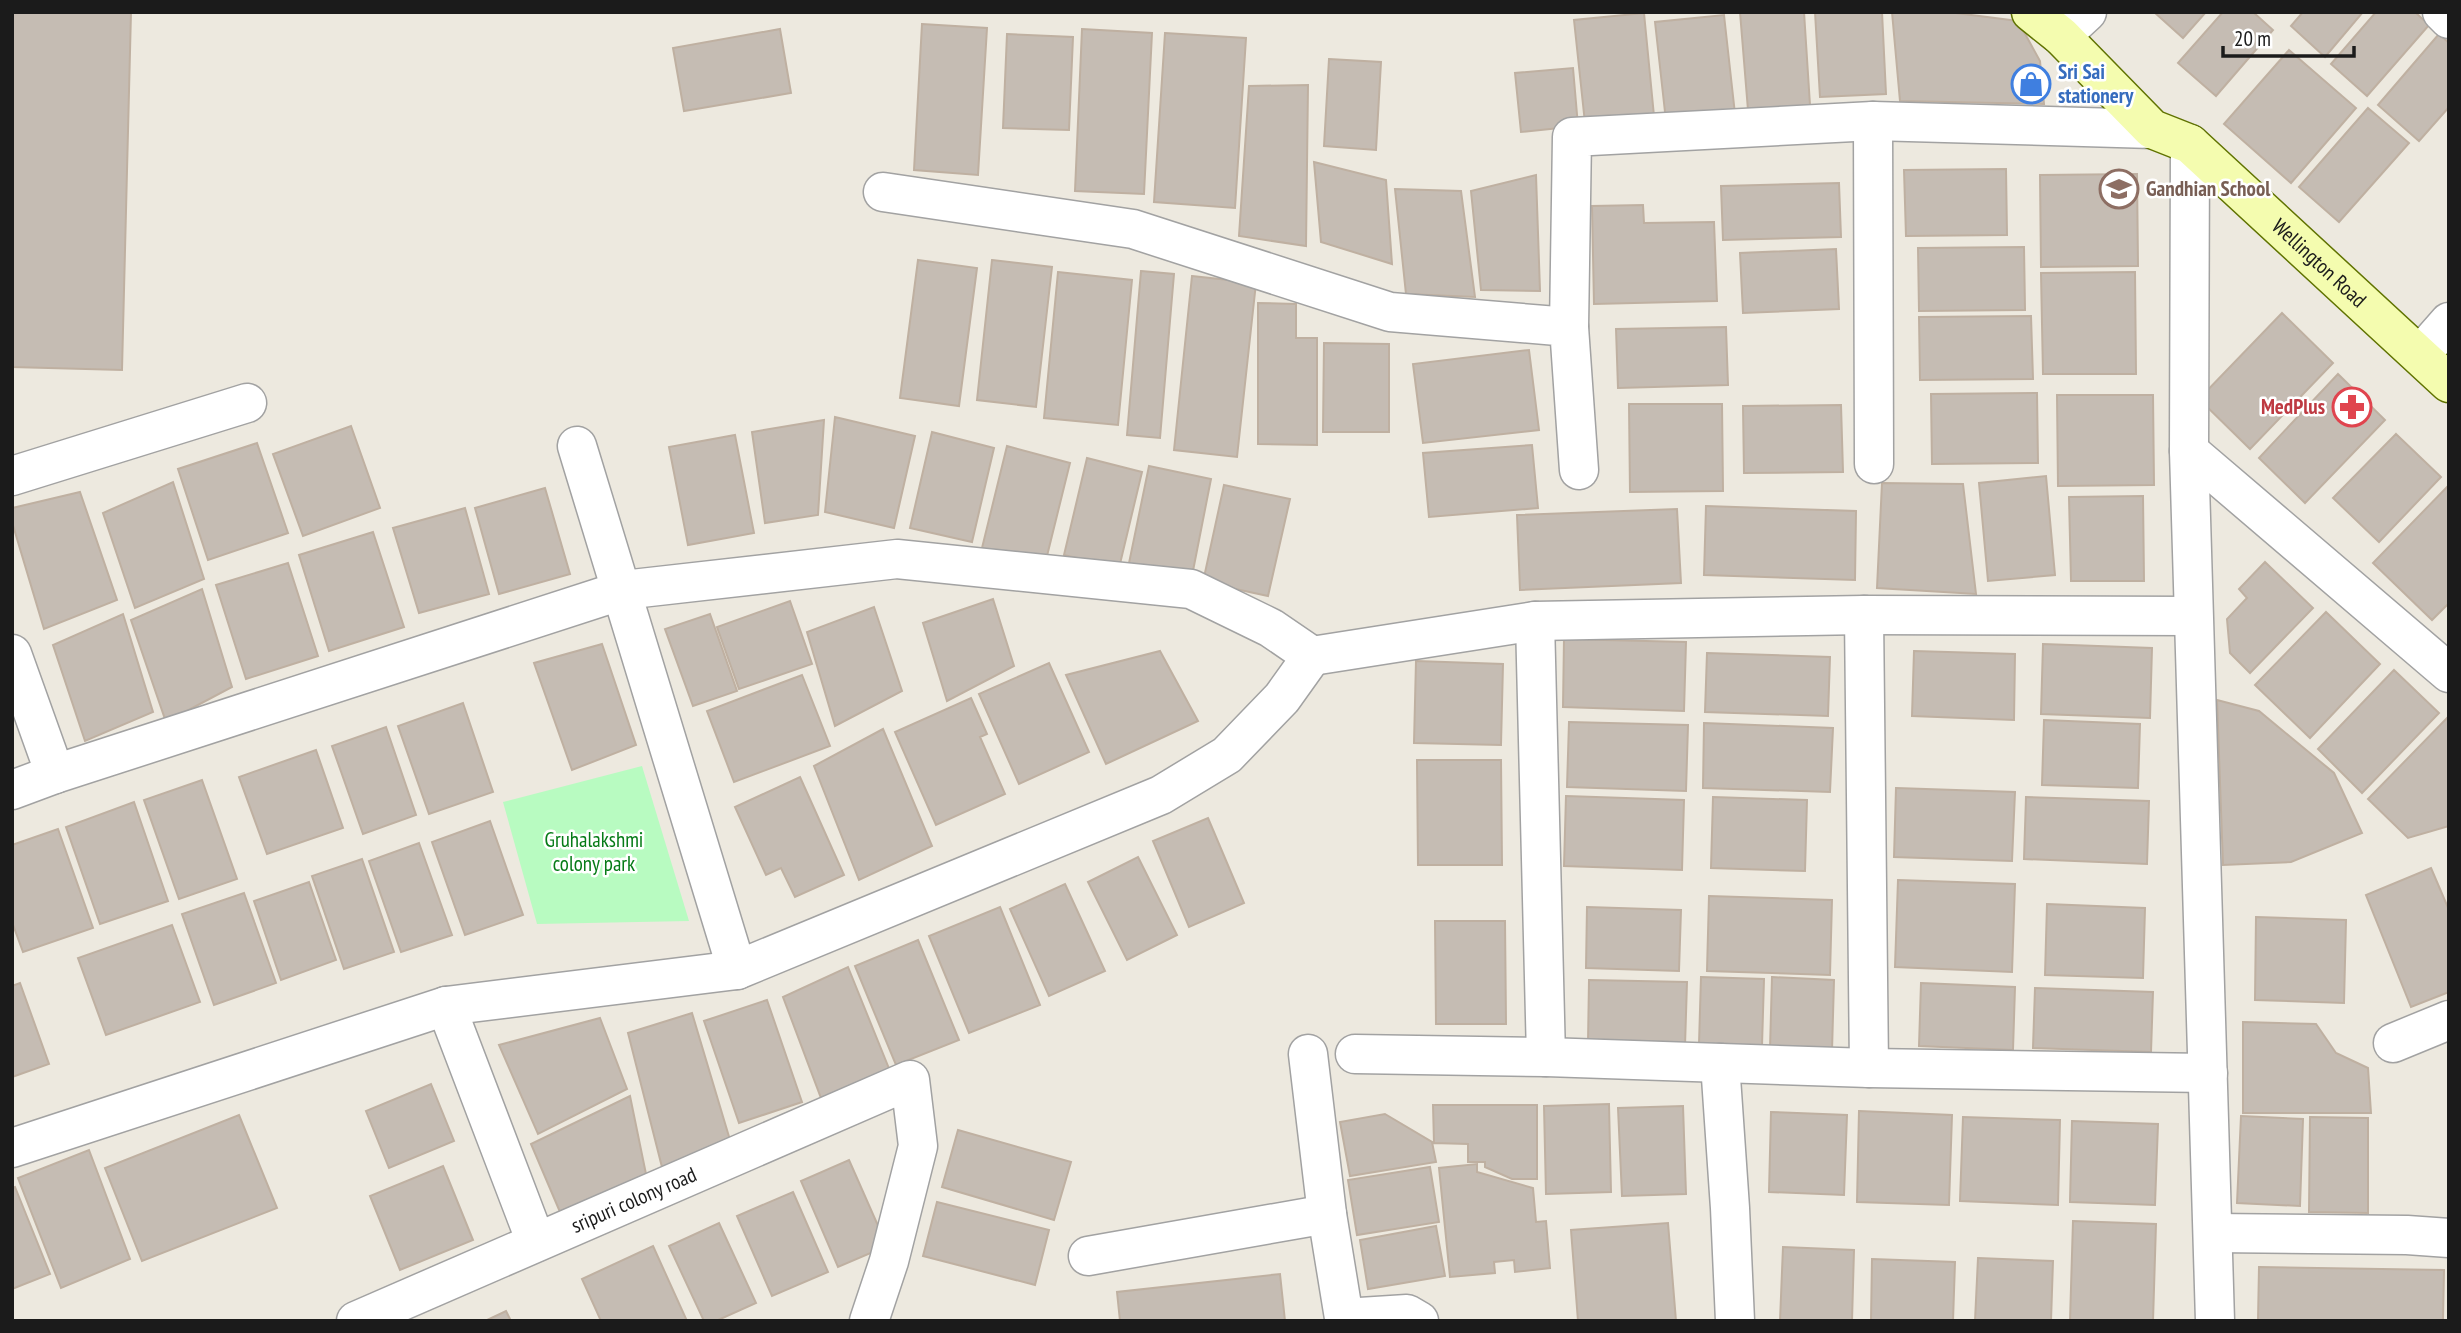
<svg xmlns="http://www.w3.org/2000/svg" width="2461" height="1333" font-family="'PT Sans Narrow',sans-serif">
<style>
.park{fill:#b8fbc1}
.building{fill:#c5bcb3;stroke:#bfb0a1;stroke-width:2}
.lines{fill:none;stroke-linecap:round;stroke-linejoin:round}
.minor-casing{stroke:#a2a2a2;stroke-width:41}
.secondary-casing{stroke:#607300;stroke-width:41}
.minor{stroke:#fff;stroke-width:38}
.secondary{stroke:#f4fcaf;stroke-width:38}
.labels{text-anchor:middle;stroke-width:5;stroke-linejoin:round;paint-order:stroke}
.shop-label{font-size:21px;font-weight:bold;fill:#366cbe;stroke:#fff;text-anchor:start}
.education-label{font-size:21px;font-weight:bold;fill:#785e54;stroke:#fff;text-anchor:start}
.street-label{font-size:21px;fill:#1b1b1b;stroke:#fff}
.health-label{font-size:21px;font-weight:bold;fill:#be3a42;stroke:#fff;text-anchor:end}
.park-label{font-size:21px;fill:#067b17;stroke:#fff}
</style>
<rect width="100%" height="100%" fill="#ede9df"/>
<path class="park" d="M 642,766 L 689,921 L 537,924 L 503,802 Z"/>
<path class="building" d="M 12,12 L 131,12 L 122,370 L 12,367 Z
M 1740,12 L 1804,12 L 1810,105 L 1748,110 Z
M 1815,12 L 1882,12 L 1886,94 L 1820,97 Z
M 1892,12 L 1948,12 L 2018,21 L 2040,61 L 2044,104 L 1900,101 Z
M 2154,12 L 2206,12 L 2183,38 Z
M 2223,12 L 2253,12 L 2273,30 L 2216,96 L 2178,63 Z
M 2303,12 L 2363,12 L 2325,57 L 2291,26 Z
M 2376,12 L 2415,12 L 2429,25 L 2367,96 L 2331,64 Z
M 1644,13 L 1654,116 L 1585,123 L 1574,20 Z
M 1724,15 L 1735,114 L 1666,121 L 1655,22 Z
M 922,24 L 987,28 L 978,175 L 914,170 Z
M 780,29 L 791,93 L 684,111 L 673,48 Z
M 1082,29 L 1152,33 L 1144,194 L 1075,191 Z
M 1165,33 L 1246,38 L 1235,208 L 1154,202 Z
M 1007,34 L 1073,37 L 1069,130 L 1003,128 Z
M 2439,34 L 2449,43 L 2449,107 L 2419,141 L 2378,105 Z
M 2289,50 L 2356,108 L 2291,183 L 2224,124 Z
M 1329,59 L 1381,62 L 1376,150 L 1324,146 Z
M 1573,68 L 1578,126 L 1521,132 L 1515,73 Z
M 1308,85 L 1306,246 L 1239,236 L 1249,86 Z
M 2368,108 L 2409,143 L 2339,222 L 2299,187 Z
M 1314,162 L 1386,180 L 1392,264 L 1321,242 Z
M 2006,169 L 2007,235 L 1906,236 L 1904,170 Z
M 2137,174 L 2138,266 L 2041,267 L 2040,175 Z
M 1536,175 L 1540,291 L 1481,290 L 1471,191 Z
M 1839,183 L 1841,237 L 1723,240 L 1721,186 Z
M 1395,189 L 1461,191 L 1475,297 L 1406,294 Z
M 1643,205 L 1644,223 L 1714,222 L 1717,301 L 1594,304 L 1592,206 Z
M 2024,247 L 2025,310 L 1919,311 L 1918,248 Z
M 1836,249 L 1839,309 L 1743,313 L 1740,253 Z
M 918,260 L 977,268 L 959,406 L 900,398 Z
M 992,260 L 1052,267 L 1036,407 L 977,400 Z
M 1141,271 L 1174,274 L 1160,438 L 1127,435 Z
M 1058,272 L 1132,280 L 1118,425 L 1044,418 Z
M 2135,272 L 2136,374 L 2043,374 L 2041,273 Z
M 1192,276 L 1256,283 L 1237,457 L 1174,450 Z
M 1258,303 L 1296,304 L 1296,338 L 1317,338 L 1317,445 L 1258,444 Z
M 2282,313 L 2333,363 L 2250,449 L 2199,399 Z
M 2031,316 L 2033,379 L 1920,380 L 1919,317 Z
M 1726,327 L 1728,385 L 1618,388 L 1616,329 Z
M 1324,343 L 1389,344 L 1389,432 L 1323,432 Z
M 1529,350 L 1539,430 L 1423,443 L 1413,364 Z
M 2338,374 L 2385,420 L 2305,503 L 2259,458 Z
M 2037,393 L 2038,463 L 1932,464 L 1931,394 Z
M 2057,395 L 2153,395 L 2154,485 L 2058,486 Z
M 1629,404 L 1722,404 L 1723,491 L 1630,492 Z
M 1841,405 L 1843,472 L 1744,473 L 1743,406 Z
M 835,417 L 915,436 L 894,528 L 825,512 Z
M 824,420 L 818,515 L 765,523 L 752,432 Z
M 351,426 L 380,508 L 303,536 L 273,454 Z
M 932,432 L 994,448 L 972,542 L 910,528 Z
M 2396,434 L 2441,477 L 2379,542 L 2333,498 Z
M 735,435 L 754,533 L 688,545 L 669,447 Z
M 257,443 L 288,533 L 208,560 L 178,469 Z
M 1532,445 L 1538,508 L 1429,517 L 1423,453 Z
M 1007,446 L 1070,463 L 1045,564 L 982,548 Z
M 1087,458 L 1142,472 L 1119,568 L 1064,555 Z
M 1149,466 L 1211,479 L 1191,581 L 1128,568 Z
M 2046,476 L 2055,575 L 1988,581 L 1979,483 Z
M 173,482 L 204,579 L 135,608 L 103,513 Z
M 1882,483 L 1963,484 L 1976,594 L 1877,588 Z
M 1224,485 L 1290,499 L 1268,596 L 1203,582 Z
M 2449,485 L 2449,603 L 2432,620 L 2373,563 Z
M 545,488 L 570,574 L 499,594 L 475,508 Z
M 80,492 L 117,600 L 44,629 L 12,522 L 12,508 Z
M 2143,496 L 2144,581 L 2071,581 L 2069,497 Z
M 1706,506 L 1856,511 L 1855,580 L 1704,575 Z
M 465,508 L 489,594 L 419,613 L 393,528 Z
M 1677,509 L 1681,583 L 1520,590 L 1517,515 Z
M 373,532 L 404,627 L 329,651 L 299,555 Z
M 2265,562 L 2313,608 L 2250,673 L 2230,653 L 2227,619 L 2247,598 L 2239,589 Z
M 288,563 L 318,656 L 246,679 L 216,585 Z
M 202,589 L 232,687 L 166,722 L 131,620 Z
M 993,599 L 1014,666 L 947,701 L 923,623 Z
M 790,601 L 812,664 L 739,689 L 717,627 Z
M 874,607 L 902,691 L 835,726 L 807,632 Z
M 2326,612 L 2380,664 L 2310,738 L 2255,685 Z
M 123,614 L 153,712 L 85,741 L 53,645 Z
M 710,614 L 737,691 L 693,706 L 665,629 Z
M 1564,639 L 1686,642 L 1684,711 L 1563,707 Z
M 602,644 L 636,745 L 572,770 L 534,663 Z
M 2043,644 L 2152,648 L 2150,718 L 2041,714 Z
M 1160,651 L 1198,721 L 1106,764 L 1066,675 Z
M 1914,651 L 2015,654 L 2014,720 L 1912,716 Z
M 1707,653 L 1830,657 L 1828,716 L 1705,712 Z
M 1416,661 L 1503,664 L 1501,745 L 1414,743 Z
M 1049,663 L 1089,752 L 1019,784 L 979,694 Z
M 2394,670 L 2439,713 L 2362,793 L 2318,749 Z
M 802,675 L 830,746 L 734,782 L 707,711 Z
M 971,698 L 987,734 L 980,737 L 1005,794 L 936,825 L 895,732 Z
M 2217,700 L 2259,711 L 2334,773 L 2362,833 L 2291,862 L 2223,865 Z
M 463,703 L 493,792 L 429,814 L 398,726 Z
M 2449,716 L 2449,826 L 2408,838 L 2368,799 Z
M 2044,720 L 2140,724 L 2138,788 L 2042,785 Z
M 1569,722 L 1688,725 L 1686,791 L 1567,787 Z
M 1704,723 L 1833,728 L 1830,792 L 1703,788 Z
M 386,727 L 416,815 L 363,834 L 332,746 Z
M 883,729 L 932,846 L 859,880 L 814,766 Z
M 316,750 L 343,828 L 267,854 L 239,777 Z
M 1417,760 L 1501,760 L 1502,865 L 1418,865 Z
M 800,777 L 844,875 L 795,897 L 781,868 L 766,875 L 735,807 Z
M 202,780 L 237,879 L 179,899 L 144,800 Z
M 1896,788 L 2015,792 L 2012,861 L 1894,857 Z
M 1566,796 L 1684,800 L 1682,870 L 1564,866 Z
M 1713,797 L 1807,800 L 1805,871 L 1711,868 Z
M 2026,797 L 2149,801 L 2147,864 L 2024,859 Z
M 134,802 L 168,901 L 100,924 L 66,827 Z
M 1208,818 L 1244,903 L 1189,927 L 1153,841 Z
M 490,821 L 523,915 L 465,935 L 432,842 Z
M 58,829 L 93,928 L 23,952 L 12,922 L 12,845 Z
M 419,843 L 452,935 L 401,952 L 369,861 Z
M 1138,857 L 1177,935 L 1127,960 L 1088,882 Z
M 362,859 L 394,952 L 344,969 L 312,876 Z
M 2431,868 L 2449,910 L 2449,992 L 2411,1007 L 2366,895 Z
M 1898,880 L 2015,884 L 2012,972 L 1895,967 Z
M 309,882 L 336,960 L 281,980 L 254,901 Z
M 1065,884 L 1105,971 L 1049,996 L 1010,909 Z
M 244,893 L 276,983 L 214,1005 L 182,914 Z
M 1709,896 L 1832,900 L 1830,975 L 1707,971 Z
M 2047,904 L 2145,908 L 2143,978 L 2045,975 Z
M 1000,907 L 1040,1005 L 969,1033 L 929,936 Z
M 1587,907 L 1681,910 L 1679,971 L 1586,968 Z
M 2256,917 L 2346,920 L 2344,1003 L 2255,1000 Z
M 1435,921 L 1505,921 L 1506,1024 L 1436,1024 Z
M 172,925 L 200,1002 L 106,1035 L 78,958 Z
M 918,940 L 959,1040 L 896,1065 L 855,966 Z
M 848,967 L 890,1071 L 824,1106 L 783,997 Z
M 1701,977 L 1764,979 L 1762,1046 L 1699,1044 Z
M 1772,977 L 1834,980 L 1832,1051 L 1770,1049 Z
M 1589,980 L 1687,982 L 1685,1046 L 1588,1043 Z
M 20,983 L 49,1064 L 12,1077 L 12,986 Z
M 1921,983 L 2015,987 L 2013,1050 L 1919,1046 Z
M 2035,988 L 2153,992 L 2151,1052 L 2033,1048 Z
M 767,1000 L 802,1102 L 739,1123 L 704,1021 Z
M 692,1013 L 730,1140 L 664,1175 L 628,1033 Z
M 600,1018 L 627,1089 L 538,1134 L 499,1045 Z
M 2243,1022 L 2316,1024 L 2336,1053 L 2368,1068 L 2371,1113 L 2243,1113 Z
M 431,1084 L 454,1141 L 389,1168 L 366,1111 Z
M 630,1096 L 646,1174 L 563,1219 L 531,1144 Z
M 1609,1104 L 1611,1192 L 1546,1194 L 1544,1106 Z
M 1433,1105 L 1537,1105 L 1537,1179 L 1512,1179 L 1485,1167 L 1485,1162 L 1468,1162 L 1468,1144 L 1434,1143 Z
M 1683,1106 L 1686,1194 L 1622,1196 L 1618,1108 Z
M 1859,1111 L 1952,1115 L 1949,1205 L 1857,1202 Z
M 1771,1112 L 1847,1115 L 1844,1195 L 1769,1192 Z
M 1385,1114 L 1432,1142 L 1436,1162 L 1350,1176 L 1340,1122 Z
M 239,1115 L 277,1208 L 142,1261 L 105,1168 Z
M 2241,1116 L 2303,1119 L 2300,1206 L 2237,1203 Z
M 1963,1117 L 2060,1120 L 2058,1205 L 1960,1201 Z
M 2310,1117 L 2368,1118 L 2368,1213 L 2309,1212 Z
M 2072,1121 L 2158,1124 L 2155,1205 L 2070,1202 Z
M 958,1130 L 1071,1162 L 1054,1220 L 942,1187 Z
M 89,1150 L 130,1259 L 61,1288 L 18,1178 Z
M 849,1160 L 887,1246 L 838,1267 L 801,1181 Z
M 1477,1164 L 1477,1172 L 1533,1188 L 1536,1222 L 1546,1221 L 1550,1268 L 1515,1272 L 1514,1260 L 1494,1262 L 1495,1273 L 1450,1277 L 1439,1168 Z
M 443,1166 L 473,1240 L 400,1270 L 370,1196 Z
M 1430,1167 L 1439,1222 L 1357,1235 L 1348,1180 Z
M 15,1187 L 50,1274 L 12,1289 L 12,1188 Z
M 793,1192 L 828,1272 L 772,1296 L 737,1216 Z
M 937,1202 L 1049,1230 L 1035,1285 L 923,1256 Z
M 2073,1221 L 2156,1224 L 2153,1321 L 2070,1321 Z
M 719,1223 L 756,1303 L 716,1321 L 704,1321 L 669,1246 Z
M 1668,1223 L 1676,1321 L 1578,1321 L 1571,1230 Z
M 1436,1226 L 1445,1276 L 1368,1289 L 1360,1240 Z
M 653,1246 L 687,1321 L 601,1321 L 582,1279 Z
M 1783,1247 L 1854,1250 L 1852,1321 L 1780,1321 Z
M 1978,1258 L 2053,1261 L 2051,1321 L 1975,1321 Z
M 1872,1259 L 1955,1262 L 1953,1321 L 1871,1321 Z
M 2259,1267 L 2444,1270 L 2443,1321 L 2258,1321 Z
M 1280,1274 L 1285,1321 L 1120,1321 L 1117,1292 Z
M 506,1311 L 511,1321 L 485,1321 Z"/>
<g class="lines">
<defs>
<g id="minor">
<path d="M 2442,12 L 2449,19"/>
<path d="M 2061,36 L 2087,12"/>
<path d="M 1873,121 L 1874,464"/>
<path d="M 2190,144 L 2189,451 L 2215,1321"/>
<path d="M 883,192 L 1133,229 L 1390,312 L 1569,327 L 1579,470"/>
<path d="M 1569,327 L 1572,137 L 1873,121 L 2152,129"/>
<path d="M 2420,355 L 2449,322"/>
<path d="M 577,446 L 737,970"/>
<path d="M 2189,451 L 2449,673"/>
<path d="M 12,476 L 247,403"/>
<path d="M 1864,615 L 1869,1068"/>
<path d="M 1535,621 L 1546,1057"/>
<path d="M 12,654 L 55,774"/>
<path d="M 1312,656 L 1535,621 L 1864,615 L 2193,616"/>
<path d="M 12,790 L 55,774 L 623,590 L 897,559 L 1191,589 L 1271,628 L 1312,656 L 1282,698 L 1227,755 L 1161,795 L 737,970 L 446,1006 L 12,1148"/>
<path d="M 446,1006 L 536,1242"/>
<path d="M 2393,1043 L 2449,1020"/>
<path d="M 1308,1054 L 1327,1214 L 1344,1318 L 1407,1314 L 1419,1321"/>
<path d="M 1355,1054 L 1546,1057 L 1869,1068 L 2208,1073"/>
<path d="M 1720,1063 L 1730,1208 L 1735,1321"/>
<path d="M 2214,1233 L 2407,1235 L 2449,1238"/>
<path d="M 1088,1256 L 1327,1214"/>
<path id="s1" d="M 356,1321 L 910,1080 L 918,1146 L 889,1261 L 869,1321"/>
</g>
<g id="secondary">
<path id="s2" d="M 2031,12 L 2061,36 L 2152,129 L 2190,144 L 2449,383"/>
</g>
</defs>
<use href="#minor" class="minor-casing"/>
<use href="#secondary" class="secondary-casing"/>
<use href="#minor" class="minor"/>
<use href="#secondary" class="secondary"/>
</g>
<defs>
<symbol id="shop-ring" viewBox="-11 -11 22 22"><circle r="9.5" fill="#fff" stroke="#3f7fe0" stroke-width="1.5"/><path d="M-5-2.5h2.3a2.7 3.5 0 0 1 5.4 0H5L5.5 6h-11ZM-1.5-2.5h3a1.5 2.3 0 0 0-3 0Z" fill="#3f7fe0"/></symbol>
<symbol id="school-ring" viewBox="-11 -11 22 22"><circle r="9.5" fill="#fff" stroke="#8d6e63" stroke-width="1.5"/><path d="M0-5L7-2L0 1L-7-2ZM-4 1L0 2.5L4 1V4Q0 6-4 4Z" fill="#8d6e63"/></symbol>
<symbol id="pharmacy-ring" viewBox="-11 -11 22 22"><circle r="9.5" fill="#fff" stroke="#e0444e" stroke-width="1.5"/><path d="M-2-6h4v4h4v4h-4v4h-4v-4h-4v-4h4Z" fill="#e0444e"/></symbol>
</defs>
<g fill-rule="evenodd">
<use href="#shop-ring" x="2009" y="62" width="44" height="44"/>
<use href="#school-ring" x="2097" y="167" width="44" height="44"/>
<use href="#pharmacy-ring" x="2330" y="385" width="44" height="44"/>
</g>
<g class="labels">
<g class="shop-label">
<text x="2058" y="79">Sri Sai<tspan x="2058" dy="24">stationery</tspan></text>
</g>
<g class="education-label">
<text x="2146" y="196">Gandhian School</text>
</g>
<g class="street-label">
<text dy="7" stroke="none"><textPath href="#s2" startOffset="385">Wellington Road</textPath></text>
<text dy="7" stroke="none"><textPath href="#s1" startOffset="303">sripuri colony road</textPath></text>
</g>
<g class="health-label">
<text x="2325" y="414">MedPlus</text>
</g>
<g class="park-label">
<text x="594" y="847">Gruhalakshmi<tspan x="594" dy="24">colony park</tspan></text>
</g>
</g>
<rect width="2461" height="1333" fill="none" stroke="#1b1b1b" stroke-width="28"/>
<path d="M2223 46v10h131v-10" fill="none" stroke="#1b1b1b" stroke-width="3.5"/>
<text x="2234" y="46" font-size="21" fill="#1b1b1b" stroke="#ffffff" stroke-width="5" paint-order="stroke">20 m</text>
</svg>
